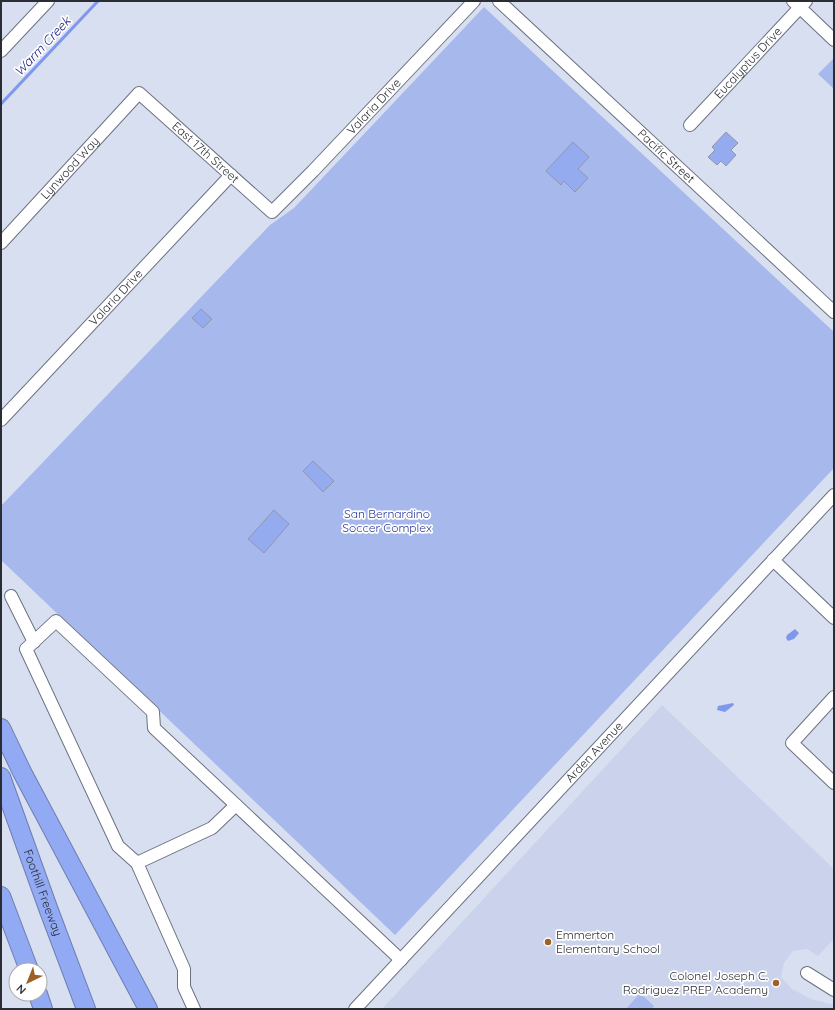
<svg xmlns="http://www.w3.org/2000/svg" width="835" height="1010" font-family="Quicksand,sans-serif">
<style>
.built{fill:#cad3eb}
.green{fill:#a7b8ed}
.water{fill:#7f98ed}
.lines{fill:none;stroke-linecap:round;stroke-linejoin:round}
.stream{stroke:#7f98ed;stroke-width:3}
.building{fill:#95abf0;stroke:#9197a8}
.minor-casing{stroke:#6c7181;stroke-width:14}
.highway-casing{stroke:#6e7eb0;stroke-width:20}
.minor{stroke:#fff;stroke-width:12}
.highway{stroke:#92a9f3;stroke-width:18}
.poi-dot{fill:#9e6025;stroke:#fff;stroke-width:1.5}
.labels{text-anchor:middle;stroke-width:3.5;stroke-linejoin:round;paint-order:stroke}
.street-label{font-size:12px;fill:#2a2d33;stroke:#fff}
.park-label{font-size:12px;fill:#273697;stroke:#fff}
.poi-label{font-size:12px;fill:#2a2d33;stroke:#fff;text-anchor:start}
.water-label{font-size:13px;font-style:italic;fill:#171c7d;stroke:#fff}
</style>
<rect width="100%" height="100%" fill="#d8dff1"/>
<path class="built" d="M 662,705 L 834,869 L 834,939 L 818,956 L 807,949 L 793,951 L 784,963 L 781,977 L 792,989 L 811,999 L 834,1005 L 834,1009 L 382,1009 Z"/>
<path class="green" d="M 484,7 L 834,332 L 834,468 L 395,935 L 1,560 L 1,506 L 270,225 L 294,208 Z
M 834,58 L 834,89 L 818,74 Z
M 640,993 L 654,1006 L 652,1009 L 626,1009 Z"/>
<path class="water" d="M 795,629 L 799,633 L 794,639 L 788,641 L 786,638 L 787,635 Z
M 733,703 L 734,705 L 725,712 L 717,710 L 718,706 Z"/>
<g class="lines">
<path class="stream" d="M 1,104 L 98,1"/>
</g>
<path class="building" d="M 726,132 L 738,143 L 731,150 L 736,155 L 726,166 L 721,161 L 717,165 L 708,157 L 715,150 L 712,147 Z
M 573,142 L 589,157 L 578,169 L 588,178 L 575,192 L 564,181 L 561,185 L 546,171 Z
M 201,309 L 212,319 L 203,328 L 192,318 Z
M 313,461 L 334,481 L 323,492 L 303,471 Z
M 274,510 L 289,524 L 264,553 L 248,539 Z"/>
<g class="lines">
<defs>
<g id="minor">
<path id="s1" d="M 499,1 L 834,312"/>
<path d="M 793,1 L 834,40"/>
<path d="M 1,51 L 48,1"/>
<path id="s2" d="M 690,125 L 806,1"/>
<path id="s3" d="M 1,243 L 139,93 L 272,212 L 313,171 L 474,1"/>
<path id="s4" d="M 1,420 L 231,175"/>
<path d="M 773,560 L 834,618"/>
<path d="M 11,596 L 34,642"/>
<path d="M 834,697 L 792,743 L 834,783"/>
<path d="M 137,863 L 212,828 L 236,805"/>
<path d="M 807,973 L 834,990"/>
<path d="M 194,1009 L 184,987 L 184,969 L 137,863 L 118,846 L 26,649 L 56,621 L 153,712 L 154,728 L 401,960"/>
<path id="s5" d="M 355,1009 L 834,495"/>
</g>
<g id="highway">
<path d="M 1,728 L 22,772 L 148,1009"/>
<path id="s6" d="M 1,777 L 48,908 L 86,1009"/>
<path d="M 1,896 L 29,970"/>
<path d="M 38,994 L 43,1009"/>
</g>
</defs>
<use href="#minor" class="minor-casing"/>
<use href="#highway" class="highway-casing"/>
<use href="#minor" class="minor"/>
<use href="#highway" class="highway"/>
</g>
<g class="poi-dot">
<circle cx="548" cy="942" r="4"/>
<circle cx="776" cy="983" r="4"/>
</g>
<g class="labels">
<g class="street-label">
<text dy="4" stroke="none"><textPath href="#s2" startOffset="85">Eucalyptus Drive</textPath></text>
<text dy="4" stroke="none"><textPath href="#s3" startOffset="529">Valaria Drive</textPath></text>
<text dy="4" stroke="none"><textPath href="#s3" startOffset="293">East 17th Street</textPath></text>
<text dy="4" stroke="none"><textPath href="#s1" startOffset="228">Pacific Street</textPath></text>
<text dy="4" stroke="none"><textPath href="#s3" startOffset="102">Lynwood Way</textPath></text>
<text dy="4" stroke="none"><textPath href="#s4" startOffset="168">Valaria Drive</textPath></text>
<text dy="4" stroke="none"><textPath href="#s5" startOffset="351">Arden Avenue</textPath></text>
<text dy="4" stroke="none"><textPath href="#s6" startOffset="123">Foothill Freeway</textPath></text>
</g>
<g class="park-label">
<text x="387" y="518">San Bernardino<tspan x="387" dy="14">Soccer Complex</tspan></text>
</g>
<g class="poi-label">
<text x="556" y="939">Emmerton<tspan x="556" dy="14">Elementary School</tspan></text>
<text x="768" y="980" text-anchor="end">Colonel Joseph C.<tspan x="768" dy="14">Rodriguez PREP Academy</tspan></text>
</g>
<g class="water-label">
<text transform="translate(42 46) rotate(-47)" y="5">Warm Creek</text>
</g>
</g>
<rect width="835" height="1010" fill="none" stroke="#2a2d33" stroke-width="4"/>
<g transform="translate(28 982) rotate(223)"><circle r="19" fill="#ffffff" stroke="#aaabad"/>
<path d="M0-3L7 15L0 10L-7 15Z" fill="#9e6025"/>
<text y="-6" font-size="11" font-weight="bold" text-anchor="middle" fill="#2a2d33">N</text>
</g>
</svg>
